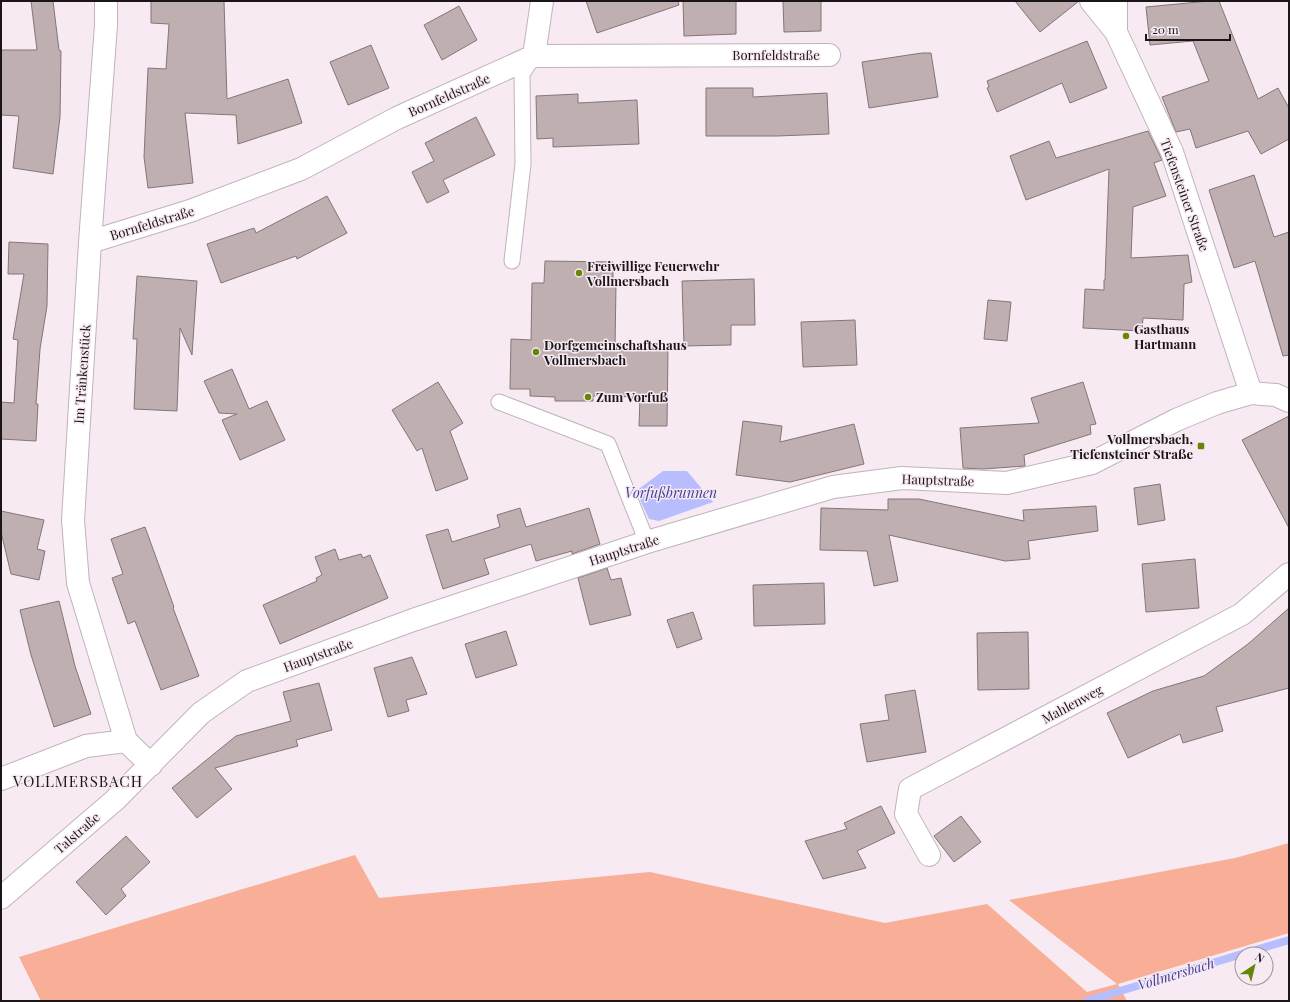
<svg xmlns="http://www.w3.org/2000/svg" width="1290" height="1002" font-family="'Playfair Display',serif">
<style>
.green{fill:#f8ae97}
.water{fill:#b7bdfd}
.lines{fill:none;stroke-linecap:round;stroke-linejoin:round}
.stream{stroke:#b7bdfd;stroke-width:8}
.building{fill:#bfafb1;stroke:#847577}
.lane-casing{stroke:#c0b3bb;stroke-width:17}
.street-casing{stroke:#c0b3bb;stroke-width:24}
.secondary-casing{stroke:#c0b3bb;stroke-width:24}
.lane{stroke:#fff;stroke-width:15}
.street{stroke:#fff;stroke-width:22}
.secondary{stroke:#fff;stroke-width:22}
.poi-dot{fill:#668706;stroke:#f8eaf3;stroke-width:1.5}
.labels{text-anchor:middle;stroke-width:3;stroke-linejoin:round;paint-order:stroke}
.street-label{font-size:13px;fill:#1a1518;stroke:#f8eaf3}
.poi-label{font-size:13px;font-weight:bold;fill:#1a1518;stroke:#f8eaf3;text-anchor:start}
.water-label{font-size:14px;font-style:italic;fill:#423f99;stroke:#f8eaf3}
.quarter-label{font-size:15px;letter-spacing:1px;fill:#1a1518;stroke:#f8eaf3}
</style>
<rect width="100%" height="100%" fill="#f8eaf3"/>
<path class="green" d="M 1289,843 L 1289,933 L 1118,984 L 1127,1001 L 41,1001 L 19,957 L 355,855 L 379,898 L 650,872 L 885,923 L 987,904 L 1087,992 L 1117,984 L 1009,900 L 1235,858 Z"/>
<path class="water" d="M 663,471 L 687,471 L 713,502 L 659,521 L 649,519 L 636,491 Z"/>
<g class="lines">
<path class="stream" d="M 1242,954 L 1289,940
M 1087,1001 L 1242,954"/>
</g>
<path class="building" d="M 31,1 L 53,1 L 59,50 L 61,51 L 60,117 L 53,174 L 13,168 L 19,116 L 1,115 L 1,50 L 37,50 Z
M 151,1 L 224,1 L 227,99 L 288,79 L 302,123 L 238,144 L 236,115 L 185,113 L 193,183 L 148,188 L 144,157 L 148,68 L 166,69 L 169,24 L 151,23 Z
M 586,1 L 678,1 L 679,5 L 597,33 Z
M 683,1 L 736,1 L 736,34 L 684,36 Z
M 783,1 L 821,1 L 821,31 L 784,32 Z
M 1015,1 L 1079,1 L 1040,32 Z
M 1209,1 L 1219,1 L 1258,99 L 1278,88 L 1289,108 L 1289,139 L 1261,154 L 1248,131 L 1196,148 L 1190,129 L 1176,132 L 1162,97 L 1209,81 L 1193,41 L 1150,45 L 1146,7 Z
M 459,6 L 477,40 L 442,60 L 424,25 Z
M 1087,41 L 1107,88 L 1070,103 L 1062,83 L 997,112 L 987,88 L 989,87 L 987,81 Z
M 371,45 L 389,88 L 348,105 L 330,62 Z
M 922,53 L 931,53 L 938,97 L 869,108 L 862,62 Z
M 706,88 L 753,88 L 753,97 L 827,93 L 829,134 L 777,136 L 706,136 Z
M 578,94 L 578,103 L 637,100 L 639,144 L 553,147 L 553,138 L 537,139 L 536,96 Z
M 476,117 L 495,155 L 443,180 L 449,192 L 427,203 L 412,172 L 434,161 L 425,143 Z
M 1148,131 L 1162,160 L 1154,163 L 1166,196 L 1133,207 L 1131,258 L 1188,255 L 1192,282 L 1184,284 L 1183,320 L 1143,318 L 1142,331 L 1083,328 L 1085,289 L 1104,290 L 1104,280 L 1105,280 L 1109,169 L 1026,200 L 1010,156 L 1049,141 L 1056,158 Z
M 1254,175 L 1274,237 L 1289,232 L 1289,355 L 1283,356 L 1255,261 L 1234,268 L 1209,190 Z
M 327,196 L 347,233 L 297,259 L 296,256 L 221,283 L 207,244 L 254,228 L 256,233 Z
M 9,242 L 48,244 L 47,306 L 40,349 L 36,404 L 38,404 L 36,441 L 1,439 L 1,402 L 14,403 L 18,340 L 13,339 L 24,274 L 8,274 Z
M 545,261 L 613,262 L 613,284 L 616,284 L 615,348 L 668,349 L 667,426 L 639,426 L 640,397 L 593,396 L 593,401 L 555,401 L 555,397 L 530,396 L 530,389 L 510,389 L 511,339 L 531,340 L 532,283 L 544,283 Z
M 137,276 L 197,281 L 192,355 L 180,328 L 177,411 L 134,409 L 137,339 L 133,339 Z
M 754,279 L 755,325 L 731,325 L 731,345 L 684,346 L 682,281 Z
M 988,300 L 1011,302 L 1007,341 L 984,339 Z
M 855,320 L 857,365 L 803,367 L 801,322 Z
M 232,369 L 249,409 L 267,401 L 285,440 L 240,460 L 222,420 L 237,414 L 219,413 L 204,381 Z
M 438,382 L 463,423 L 450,431 L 468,479 L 436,491 L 422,448 L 417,451 L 392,410 Z
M 1083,382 L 1096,424 L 1090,425 L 1091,434 L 1024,455 L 1025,466 L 983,469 L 963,468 L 960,428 L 1039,423 L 1031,398 Z
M 1289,416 L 1289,528 L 1242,440 Z
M 743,421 L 782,426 L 780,442 L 854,424 L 864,464 L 790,482 L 736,475 Z
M 1160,484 L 1165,520 L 1138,525 L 1134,488 Z
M 888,499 L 919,499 L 1024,521 L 1023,510 L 1096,506 L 1098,531 L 1028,541 L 1030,559 L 1005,561 L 889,535 L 898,581 L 874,586 L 867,551 L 820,550 L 821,508 L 888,510 Z
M 520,508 L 526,527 L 589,508 L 600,544 L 572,554 L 572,551 L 536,561 L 531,544 L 484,559 L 489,574 L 443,589 L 426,535 L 448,529 L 452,542 L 500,527 L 497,515 Z
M 1,511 L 44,520 L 37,549 L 45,551 L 39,580 L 11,574 L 1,532 Z
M 145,527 L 174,607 L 173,608 L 199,676 L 161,690 L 135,621 L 128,624 L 112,578 L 123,574 L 111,539 Z
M 335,549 L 339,560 L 361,554 L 363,558 L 370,555 L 388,598 L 280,644 L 263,605 L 317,581 L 316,578 L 322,575 L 315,557 Z
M 1195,559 L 1199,608 L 1146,612 L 1142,564 Z
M 607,568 L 611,580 L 621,578 L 631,615 L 590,625 L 578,578 Z
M 824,583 L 825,624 L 754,626 L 753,585 Z
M 59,601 L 75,666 L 91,714 L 54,727 L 31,655 L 20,610 Z
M 1289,608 L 1289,688 L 1216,707 L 1223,731 L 1183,743 L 1180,734 L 1128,758 L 1107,713 L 1153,691 L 1204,676 L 1248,644 Z
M 693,612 L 702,639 L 677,648 L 667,620 Z
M 506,631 L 517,665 L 476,678 L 465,644 Z
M 1028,632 L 1029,689 L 978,690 L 977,633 Z
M 412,657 L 427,694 L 406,700 L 409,711 L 388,717 L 374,668 Z
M 319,683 L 332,730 L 296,740 L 298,746 L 215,768 L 232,789 L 197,818 L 172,788 L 236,736 L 291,721 L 283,692 Z
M 915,690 L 926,752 L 867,762 L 860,724 L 889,720 L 885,695 Z
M 881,806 L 895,833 L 857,851 L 866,868 L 823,879 L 805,841 L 847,829 L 844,823 Z
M 961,816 L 981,842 L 954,862 L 934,836 Z
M 126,836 L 150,862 L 121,889 L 126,896 L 106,915 L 76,882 Z"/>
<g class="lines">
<defs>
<path id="lane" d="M 512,261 L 523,164 L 522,74 L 533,57
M 499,402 L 608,444 L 647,542"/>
<path id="street" d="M 106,1 L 106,25 L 90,242 L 73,520 L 78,583 L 126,741
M 1091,1 L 1116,32
M 1116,1 L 1116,32 L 1172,152 L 1251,393
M 534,56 L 542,1
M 90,242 L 190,211 L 301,169 L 397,118 L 534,56 L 829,55
M 929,855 L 906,814 L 910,789 L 1242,614 L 1289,574"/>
<path id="secondary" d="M 1,779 L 86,746 L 126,741 L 151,765
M 1,898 L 115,800 L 201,713 L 247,681 L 413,620 L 647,542 L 833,487 L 902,478 L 1007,483 L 1092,463 L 1176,420 L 1217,403 L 1251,393 L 1276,395 L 1289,401"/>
</defs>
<use href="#lane" class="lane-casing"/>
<use href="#street" class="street-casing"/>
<use href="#secondary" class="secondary-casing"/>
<use href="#lane" class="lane"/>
<use href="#street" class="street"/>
<use href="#secondary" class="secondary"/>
</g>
<g class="poi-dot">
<circle cx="579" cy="273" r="4"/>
<circle cx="1126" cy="336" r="4"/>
<circle cx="536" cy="352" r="4"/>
<circle cx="588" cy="397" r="4"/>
<rect x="1197" y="442" width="8" height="8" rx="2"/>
</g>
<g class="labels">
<g class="street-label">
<text x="776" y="60">Bornfeldstraße</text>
<text transform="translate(449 95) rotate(-24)" y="5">Bornfeldstraße</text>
<text transform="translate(1185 195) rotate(70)" y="5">Tiefensteiner Straße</text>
<text transform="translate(152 223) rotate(-17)" y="5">Bornfeldstraße</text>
<text transform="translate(82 374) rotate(-86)" y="5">Im Tränkenstück</text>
<text transform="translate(938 480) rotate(2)" y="5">Hauptstraße</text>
<text transform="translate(624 550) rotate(-18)" y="5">Hauptstraße</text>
<text transform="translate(318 655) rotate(-20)" y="5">Hauptstraße</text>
<text transform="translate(1072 704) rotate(-28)" y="5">Mahlenweg</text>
<text transform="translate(77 833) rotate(-41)" y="5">Talstraße</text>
</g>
<g class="poi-label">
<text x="587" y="271">Freiwillige Feuerwehr<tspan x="587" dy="15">Vollmersbach</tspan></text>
<text x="1134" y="334">Gasthaus<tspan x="1134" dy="15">Hartmann</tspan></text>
<text x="544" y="350">Dorfgemeinschaftshaus<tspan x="544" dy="15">Vollmersbach</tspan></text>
<text x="596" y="402">Zum Vorfuß</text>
<text x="1193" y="444" text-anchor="end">Vollmersbach,<tspan x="1193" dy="15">Tiefensteiner Straße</tspan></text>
</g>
<g class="water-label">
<text x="671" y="498">Vorfußbrunnen</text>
<text transform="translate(1176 974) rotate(-17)" y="5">Vollmersbach</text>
</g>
<g class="quarter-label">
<text x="78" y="787">VOLLMERSBACH</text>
</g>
</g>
<rect width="1290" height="1002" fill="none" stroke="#1a1518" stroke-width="4"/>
<g transform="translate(1254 966) rotate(35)"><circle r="19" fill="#f8eaf3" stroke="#9f959b"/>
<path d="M0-3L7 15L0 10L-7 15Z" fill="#668706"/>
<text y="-6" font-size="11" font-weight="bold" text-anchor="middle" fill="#1a1518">N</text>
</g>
<path d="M1146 34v6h84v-6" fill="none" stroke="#1a1518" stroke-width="2"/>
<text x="1152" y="34" font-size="12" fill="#1a1518" stroke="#f8eaf3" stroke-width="3" paint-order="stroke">20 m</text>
</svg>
